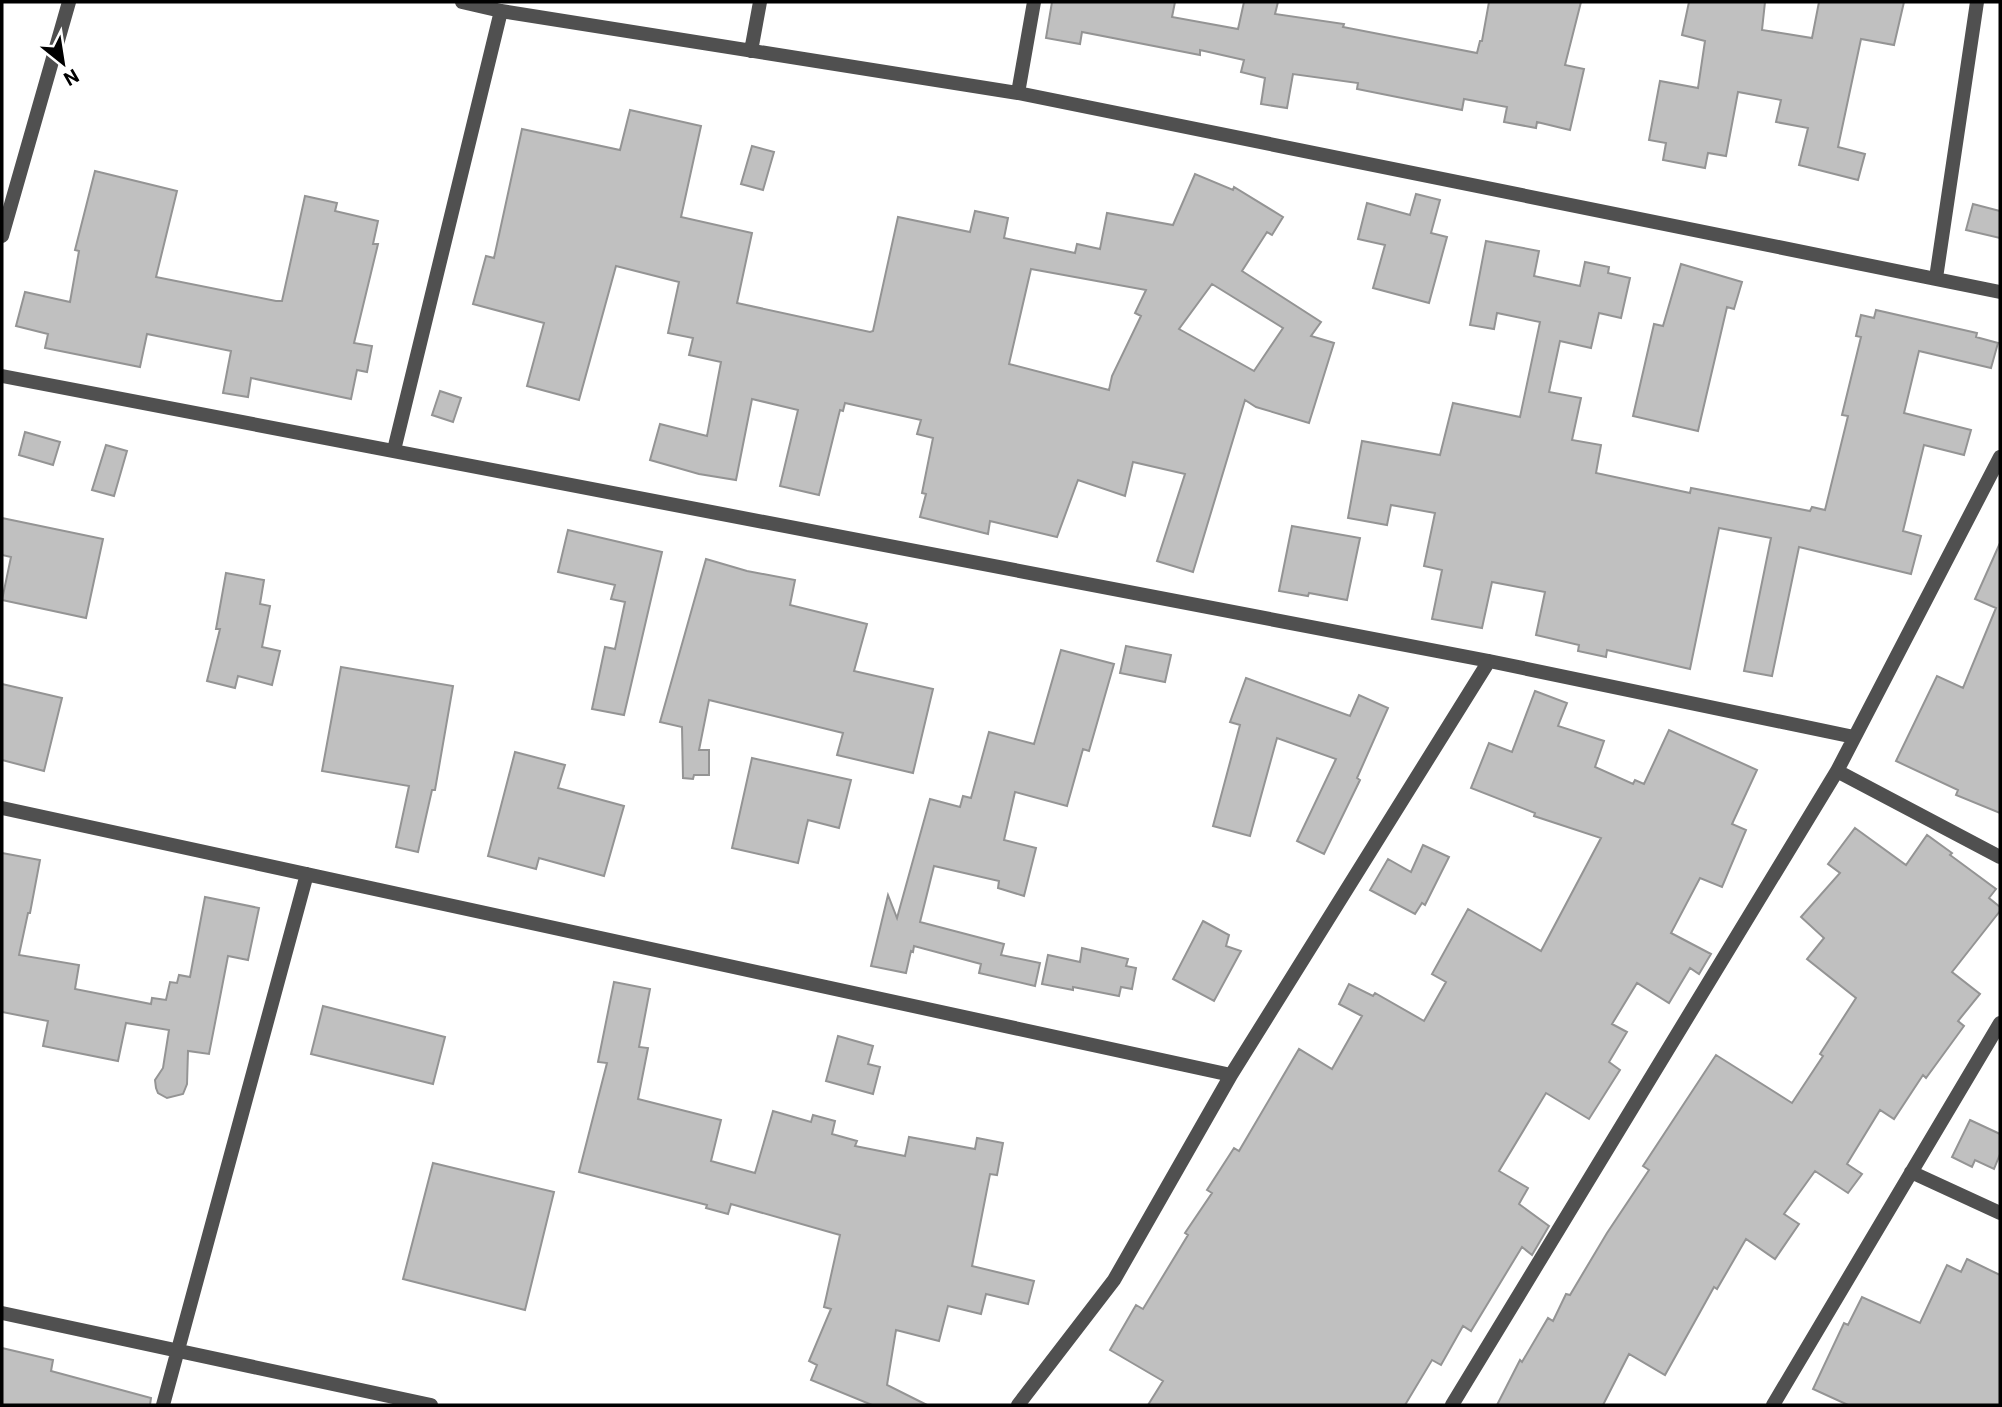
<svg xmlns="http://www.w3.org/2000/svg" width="2002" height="1407" font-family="Roboto,sans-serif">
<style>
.building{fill:#c0c0c0;stroke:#949494;stroke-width:2;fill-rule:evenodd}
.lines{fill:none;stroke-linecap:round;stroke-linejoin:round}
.minor{stroke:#505050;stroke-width:14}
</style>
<rect width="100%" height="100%" fill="#fff"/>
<path class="building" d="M 1052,2 L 1175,2 L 1172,17 L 1238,29 L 1244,2 L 1278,2 L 1275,14 L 1344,24 L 1343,27 L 1477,53 L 1480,41 L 1482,41 L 1489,2 L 1581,2 L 1565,65 L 1584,69 L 1570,130 L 1537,122 L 1536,128 L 1504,122 L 1507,107 L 1464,99 L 1462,110 L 1357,89 L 1358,83 L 1293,74 L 1287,108 L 1261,104 L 1265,78 L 1241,72 L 1244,60 L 1200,50 L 1200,55 L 1082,32 L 1080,44 L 1046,38 Z
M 1689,2 L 1765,2 L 1762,30 L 1812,38 L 1819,2 L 1904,2 L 1894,45 L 1861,39 L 1838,147 L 1865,154 L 1858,180 L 1799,165 L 1808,128 L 1776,122 L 1781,100 L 1738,92 L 1726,156 L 1708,153 L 1705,168 L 1663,160 L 1666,143 L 1649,140 L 1660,81 L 1698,88 L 1705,41 L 1682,35 Z
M 630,110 L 701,126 L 681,217 L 752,233 L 737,303 L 870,332 L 873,331 L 898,217 L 970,232 L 975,211 L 1008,218 L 1004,238 L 1075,253 L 1077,244 L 1100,249 L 1107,213 L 1173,225 L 1195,174 L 1233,190 L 1234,187 L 1283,217 L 1272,235 L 1267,232 L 1242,271 L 1321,322 L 1311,336 L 1334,343 L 1309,423 L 1256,407 L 1245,400 L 1193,572 L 1157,561 L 1185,474 L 1133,462 L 1125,496 L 1078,480 L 1057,537 L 990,521 L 988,534 L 920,517 L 926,494 L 922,493 L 933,438 L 917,434 L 921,420 L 845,403 L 843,411 L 840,410 L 819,495 L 780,486 L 798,410 L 752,399 L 736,480 L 699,474 L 650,460 L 660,424 L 707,436 L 721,362 L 689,355 L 693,338 L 668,333 L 679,282 L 616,266 L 579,400 L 527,386 L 544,323 L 473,304 L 486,256 L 494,258 L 522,129 L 620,150 ZM 1031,269 L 1146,290 L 1135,313 L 1141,316 L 1112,376 L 1109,390 L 1009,364 ZM 1212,284 L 1283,328 L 1254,371 L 1179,329 Z
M 752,146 L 774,152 L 763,190 L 741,184 Z
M 95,171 L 177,191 L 156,277 L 276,301 L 282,301 L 305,196 L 337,203 L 335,211 L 378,221 L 373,244 L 378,244 L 354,343 L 372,346 L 367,372 L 357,370 L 351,399 L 251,378 L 248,397 L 223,393 L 231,351 L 147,334 L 140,367 L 45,348 L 48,334 L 16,326 L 25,292 L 70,302 L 79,251 L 75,250 Z
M 1416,194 L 1440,200 L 1431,233 L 1447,237 L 1429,303 L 1373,288 L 1385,245 L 1358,239 L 1367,203 L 1410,215 Z
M 1973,204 L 2000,211 L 2000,238 L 1966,230 Z
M 1486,241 L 1539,251 L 1534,276 L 1580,286 L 1585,262 L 1609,267 L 1608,273 L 1630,278 L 1621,318 L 1599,313 L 1591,348 L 1560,341 L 1549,392 L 1581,398 L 1572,440 L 1601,445 L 1596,473 L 1690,493 L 1691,488 L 1810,511 L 1812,507 L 1825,510 L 1848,416 L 1842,415 L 1861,337 L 1856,336 L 1861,315 L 1874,318 L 1876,310 L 1977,333 L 1976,337 L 1998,343 L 1991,368 L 1919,351 L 1904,413 L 1971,430 L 1964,455 L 1924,445 L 1903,531 L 1921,536 L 1911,574 L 1799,547 L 1772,676 L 1744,671 L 1771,538 L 1719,528 L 1690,669 L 1607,650 L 1606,657 L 1578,651 L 1579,645 L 1536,635 L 1545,592 L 1492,582 L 1482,628 L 1432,619 L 1442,570 L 1424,566 L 1435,513 L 1391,505 L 1387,525 L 1348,518 L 1362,441 L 1440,455 L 1453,403 L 1520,417 L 1540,322 L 1497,313 L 1494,329 L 1470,325 Z
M 1681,264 L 1742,282 L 1734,309 L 1727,307 L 1698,431 L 1633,416 L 1654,324 L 1663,326 Z
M 440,391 L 461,398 L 453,422 L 432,415 Z
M 25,432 L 60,442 L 53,465 L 19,455 Z
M 106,445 L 127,451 L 114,496 L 92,490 Z
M 2,518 L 103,539 L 86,618 L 2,600 L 11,557 L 2,555 Z
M 1292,526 L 1360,538 L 1347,600 L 1309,593 L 1308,596 L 1279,591 Z
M 568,530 L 662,552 L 624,715 L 592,709 L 605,647 L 615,649 L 625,602 L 611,599 L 615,585 L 558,572 Z
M 2000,543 L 2000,813 L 1956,795 L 1958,790 L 1896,761 L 1937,676 L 1963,688 L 1996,608 L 1975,599 Z
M 706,559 L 747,571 L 795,580 L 790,605 L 867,624 L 854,671 L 933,689 L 913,773 L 837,755 L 843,733 L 709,700 L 699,750 L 709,750 L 709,775 L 694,775 L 693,779 L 683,778 L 682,727 L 660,722 Z
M 226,573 L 264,580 L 260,604 L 270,606 L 262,647 L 280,651 L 272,685 L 238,676 L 235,688 L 207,681 L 220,629 L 216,629 Z
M 1126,646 L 1171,655 L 1165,682 L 1120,673 Z
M 1061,650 L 1114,664 L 1089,751 L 1083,749 L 1067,806 L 1015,792 L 1004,840 L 1036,848 L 1024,896 L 998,888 L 999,881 L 934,866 L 920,922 L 1004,944 L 1001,955 L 1040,963 L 1035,986 L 979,973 L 981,964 L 914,946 L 913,952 L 911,951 L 906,973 L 871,966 L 888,895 L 897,918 L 930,799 L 960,807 L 963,796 L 971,798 L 989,732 L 1034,744 Z
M 341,667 L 453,686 L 435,790 L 432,790 L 418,852 L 396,847 L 409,786 L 322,771 Z
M 1246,678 L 1350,716 L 1359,695 L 1388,708 L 1357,778 L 1360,780 L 1324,854 L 1297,841 L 1336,759 L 1277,738 L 1250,836 L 1213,826 L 1240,725 L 1230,722 Z
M 2,684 L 62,698 L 44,771 L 2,760 Z
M 1535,691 L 1567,703 L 1558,726 L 1604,741 L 1595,767 L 1633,784 L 1635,780 L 1644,784 L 1669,730 L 1757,770 L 1732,824 L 1746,830 L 1722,887 L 1700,878 L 1671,933 L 1711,954 L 1699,974 L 1690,968 L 1669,1003 L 1637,983 L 1612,1024 L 1627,1032 L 1609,1062 L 1620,1070 L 1589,1119 L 1546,1093 L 1499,1171 L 1528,1188 L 1519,1204 L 1549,1226 L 1532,1255 L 1522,1247 L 1471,1331 L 1463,1326 L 1441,1365 L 1432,1360 L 1405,1405 L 1148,1405 L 1163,1381 L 1110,1350 L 1136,1305 L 1143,1309 L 1188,1235 L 1185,1233 L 1212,1193 L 1207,1190 L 1234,1148 L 1239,1151 L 1299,1049 L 1332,1069 L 1362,1016 L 1339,1004 L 1349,984 L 1373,996 L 1375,993 L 1424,1021 L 1446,982 L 1432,974 L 1468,909 L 1541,951 L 1601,838 L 1534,816 L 1535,813 L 1471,788 L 1489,743 L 1512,752 Z
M 515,752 L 565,765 L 558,788 L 624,806 L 604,876 L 539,858 L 536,869 L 488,856 Z
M 752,758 L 851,780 L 839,828 L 808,820 L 798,863 L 732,848 Z
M 1855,828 L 1906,865 L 1927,835 L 1952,853 L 1950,855 L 1996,889 L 1989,898 L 2000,907 L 2000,911 L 1952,972 L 1980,994 L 1958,1021 L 1964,1026 L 1926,1078 L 1923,1075 L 1894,1119 L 1880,1110 L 1847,1164 L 1862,1174 L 1848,1193 L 1815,1171 L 1784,1214 L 1799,1224 L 1775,1259 L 1746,1239 L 1717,1289 L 1714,1287 L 1665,1375 L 1629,1354 L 1603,1405 L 1497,1405 L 1520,1360 L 1522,1362 L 1548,1318 L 1553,1321 L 1566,1294 L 1570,1295 L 1607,1233 L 1649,1170 L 1643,1166 L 1716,1055 L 1792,1103 L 1823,1056 L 1820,1054 L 1856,998 L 1807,959 L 1824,938 L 1801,917 L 1840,873 L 1828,864 Z
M 1423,845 L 1449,857 L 1425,905 L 1422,903 L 1415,914 L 1370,890 L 1388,859 L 1411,872 Z
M 2,853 L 40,860 L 30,913 L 28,913 L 19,955 L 79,965 L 75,989 L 151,1004 L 152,998 L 166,1000 L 170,982 L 177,983 L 179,975 L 190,977 L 205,897 L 259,908 L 248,960 L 228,956 L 209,1054 L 188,1051 L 187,1084 L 183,1094 L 167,1098 L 158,1093 L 156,1088 L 155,1080 L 163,1068 L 169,1030 L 126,1023 L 118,1061 L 43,1046 L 48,1021 L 2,1012 Z
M 1203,921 L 1229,935 L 1226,946 L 1241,951 L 1214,1001 L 1173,979 Z
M 1082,948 L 1128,959 L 1126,966 L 1136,968 L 1132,989 L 1121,987 L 1119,996 L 1073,987 L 1073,990 L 1042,984 L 1048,955 L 1080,962 Z
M 614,982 L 650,989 L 639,1047 L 648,1048 L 638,1099 L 721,1120 L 711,1161 L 755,1173 L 773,1111 L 811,1122 L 813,1115 L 835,1121 L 832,1134 L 857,1141 L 855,1146 L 905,1156 L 909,1137 L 975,1149 L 977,1138 L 1003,1143 L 997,1175 L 990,1174 L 972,1266 L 1034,1281 L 1028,1304 L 986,1294 L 981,1314 L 948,1306 L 939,1341 L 896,1330 L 887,1385 L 927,1405 L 872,1405 L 811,1380 L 817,1365 L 809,1361 L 831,1309 L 824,1307 L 840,1235 L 731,1204 L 728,1214 L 706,1208 L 707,1205 L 579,1172 L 607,1063 L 598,1062 Z
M 323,1006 L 445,1037 L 433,1084 L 311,1054 Z
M 838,1036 L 873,1046 L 868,1064 L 880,1067 L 873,1094 L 826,1081 Z
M 1970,1120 L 2000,1134 L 2000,1154 L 1994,1169 L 1975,1160 L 1972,1167 L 1952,1157 Z
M 433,1163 L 554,1192 L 525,1310 L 403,1279 Z
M 1967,1259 L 2000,1275 L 2000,1405 L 1848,1405 L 1813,1389 L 1844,1323 L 1848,1325 L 1862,1297 L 1920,1323 L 1947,1265 L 1961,1272 Z
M 2,1348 L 53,1360 L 51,1371 L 151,1398 L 150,1405 L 2,1405 Z"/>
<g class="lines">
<path class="minor" d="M 462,2 L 501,11 L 1018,93 L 2000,292
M 751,51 L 760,2
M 1018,93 L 1034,2
M 2,236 L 69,2
M 1936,278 L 1977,2
M 2,376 L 1489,661 L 1854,737
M 394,450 L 501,11
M 1837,771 L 2000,857
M 2,808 L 1231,1075
M 1911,1172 L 2000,1213
M 2,1313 L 431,1405
M 163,1405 L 307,874
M 1018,1405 L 1114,1280 L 1231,1075 L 1489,661
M 1452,1405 L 1837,771 L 2000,457
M 1773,1405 L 2000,1023"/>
</g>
<rect width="2002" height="1407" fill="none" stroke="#000000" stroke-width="7"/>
<g transform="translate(63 63) rotate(150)" stroke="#ffffff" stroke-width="5" paint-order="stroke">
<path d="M0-5L12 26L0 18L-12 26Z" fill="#000000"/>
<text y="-10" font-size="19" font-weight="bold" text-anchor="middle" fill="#000000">N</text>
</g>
</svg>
